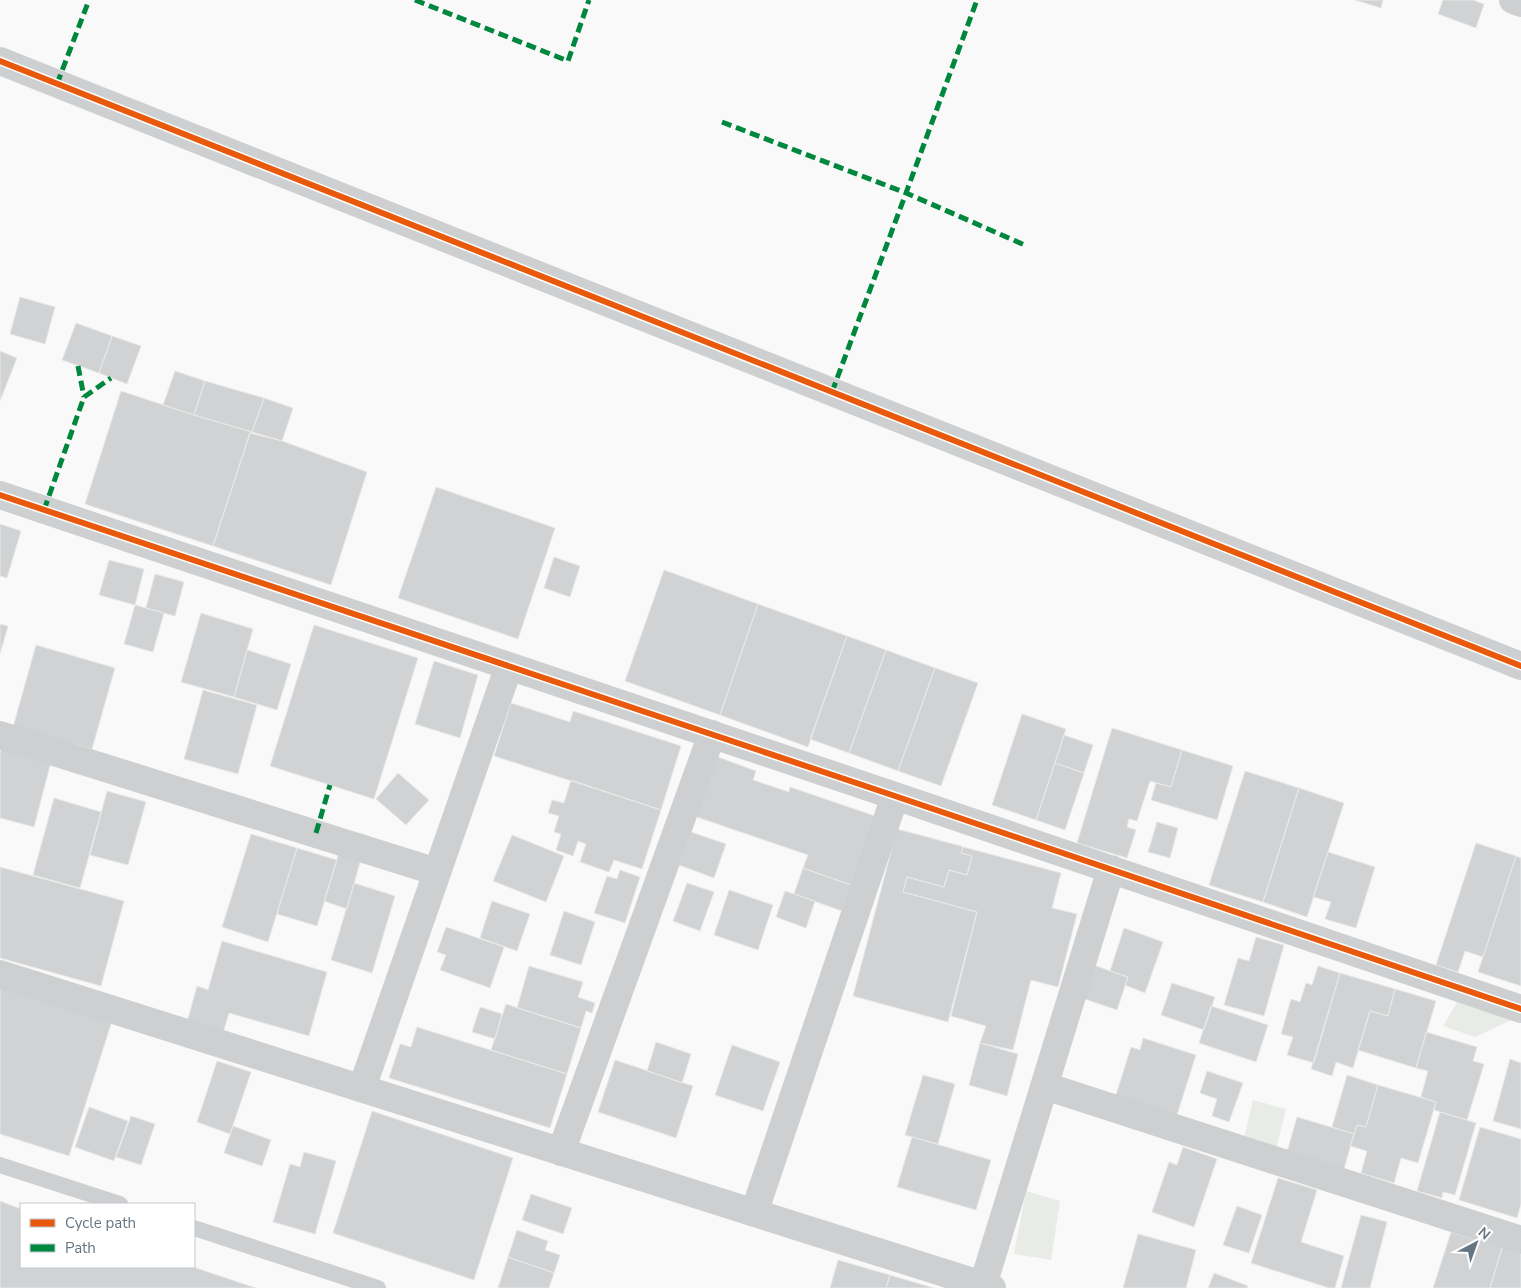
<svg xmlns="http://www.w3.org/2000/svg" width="1521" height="1288" font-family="'Nunito Sans',sans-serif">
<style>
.green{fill:#e8ebe6}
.building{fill:#d0d2d3;stroke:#e8e8e8}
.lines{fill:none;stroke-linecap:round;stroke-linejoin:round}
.service{stroke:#cecfd0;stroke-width:16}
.minor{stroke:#cecfd0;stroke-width:28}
.quiet{stroke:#00873e;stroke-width:5;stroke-dasharray:10 5;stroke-linecap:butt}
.cycleway-casing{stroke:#fff;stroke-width:9}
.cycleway{stroke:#e8590c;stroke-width:6}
</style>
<rect width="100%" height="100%" fill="#f9f9f9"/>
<path class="green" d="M 1457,1002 L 1511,1020 L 1475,1037 L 1443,1026 Z
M 1253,1100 L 1286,1109 L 1277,1146 L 1244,1138 Z
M 1026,1191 L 1060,1201 L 1051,1260 L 1014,1254 Z"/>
<path class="building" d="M 1355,0 L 1383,0 L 1381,8 Z
M 1443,0 L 1473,0 L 1484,4 L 1476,28 L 1438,14 Z
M 20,297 L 55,307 L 45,344 L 10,334 Z
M 76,323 L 112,336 L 99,373 L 62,360 Z
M 112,336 L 141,346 L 127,384 L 99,373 Z
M 0,351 L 17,358 L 0,401 Z
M 175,371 L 205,381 L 194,415 L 163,405 Z
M 205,381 L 264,398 L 252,432 L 194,415 Z
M 121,391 L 194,415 L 252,432 L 250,433 L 213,546 L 85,504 Z
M 264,398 L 293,408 L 282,441 L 252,432 Z
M 250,433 L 282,441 L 367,472 L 331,585 L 213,546 Z
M 436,487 L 555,528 L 518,639 L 398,598 Z
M 0,524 L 21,531 L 7,578 L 0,576 Z
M 554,557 L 580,566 L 570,597 L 544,588 Z
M 109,560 L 144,569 L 135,605 L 99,595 Z
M 664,570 L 758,604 L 720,715 L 625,681 Z
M 155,574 L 184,582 L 175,616 L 146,608 Z
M 758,604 L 847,636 L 808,747 L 720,715 Z
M 135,605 L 164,613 L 153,652 L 124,644 Z
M 201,613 L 253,629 L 234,697 L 181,682 Z
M 0,624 L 8,626 L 0,654 Z
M 314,625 L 418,658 L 374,799 L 270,766 Z
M 847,636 L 886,650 L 849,753 L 810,739 Z
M 36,645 L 115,668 L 92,749 L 13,727 Z
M 247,650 L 291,664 L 277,710 L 234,697 Z
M 886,650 L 935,668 L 898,771 L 849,753 Z
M 434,661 L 478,675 L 460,738 L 415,724 Z
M 935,668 L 978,683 L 941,786 L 898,771 Z
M 203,690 L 257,705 L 238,774 L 184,759 Z
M 511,703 L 570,722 L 573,711 L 681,746 L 661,810 L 494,756 Z
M 1022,714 L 1066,729 L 1036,820 L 992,805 Z
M 1112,728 L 1182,750 L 1171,787 L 1150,781 L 1137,821 L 1129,819 L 1127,827 L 1136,830 L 1127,858 L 1077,843 Z
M 1064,735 L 1093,745 L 1084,773 L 1055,763 Z
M 1,749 L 51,762 L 34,827 L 0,818 L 0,754 Z
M 1182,750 L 1233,766 L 1217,820 L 1151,800 L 1156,783 L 1171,787 Z
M 718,757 L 756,771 L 753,780 L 789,792 L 790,787 L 875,816 L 851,885 L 803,868 L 808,855 L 688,814 Z
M 1055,763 L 1084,773 L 1065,830 L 1036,820 Z
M 1245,771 L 1299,788 L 1263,902 L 1209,885 Z
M 398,773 L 429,800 L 406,825 L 376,799 Z
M 571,780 L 661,810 L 642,869 L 614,860 L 609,872 L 580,862 L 586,844 L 578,841 L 573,856 L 556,850 L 561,834 L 554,832 L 559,816 L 548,813 L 552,800 L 564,803 Z
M 1299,788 L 1344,803 L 1307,917 L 1263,902 Z
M 107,791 L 146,802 L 128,865 L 90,855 Z
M 54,798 L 101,812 L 80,888 L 33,875 Z
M 1157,822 L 1178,828 L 1170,858 L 1148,852 Z
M 897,829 L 961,846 L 963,847 L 961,853 L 972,856 L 967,875 L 949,870 L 944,887 L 907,877 L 903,892 L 977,912 L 948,1022 L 853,996 Z
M 691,832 L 726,844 L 714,878 L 679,865 Z
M 251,834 L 297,848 L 268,942 L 222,927 Z
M 512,835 L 564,856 L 546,902 L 493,881 Z
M 1476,843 L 1516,856 L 1483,957 L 1465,951 L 1458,972 L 1436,965 Z
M 963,847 L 1061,873 L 1052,908 L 1077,914 L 1058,987 L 1031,980 L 1013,1050 L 980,1043 L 986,1026 L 951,1016 L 977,912 L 903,892 L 907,877 L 944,887 L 949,870 L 967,875 L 972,856 L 961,853 Z
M 297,848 L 337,860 L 317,926 L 277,914 Z
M 339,852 L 361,859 L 347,909 L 324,901 Z
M 1328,852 L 1375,867 L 1356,928 L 1325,919 L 1331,902 L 1313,897 Z
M 1516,856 L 1521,858 L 1521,986 L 1478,972 Z
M 0,867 L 124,901 L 101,986 L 0,958 Z
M 803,868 L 851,885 L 842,911 L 794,894 Z
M 620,870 L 640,877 L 625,923 L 594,913 L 607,876 L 617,879 Z
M 354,883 L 395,896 L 372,973 L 331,960 Z
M 687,883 L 714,892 L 700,931 L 673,921 Z
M 729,890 L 773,905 L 758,950 L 714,935 Z
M 785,891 L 815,901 L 806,928 L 776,917 Z
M 492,901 L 530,914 L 517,951 L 480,938 Z
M 564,911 L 595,922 L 581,965 L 550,955 Z
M 446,927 L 504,947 L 490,988 L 440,970 L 446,955 L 437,952 Z
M 1124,928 L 1163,942 L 1145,993 L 1125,985 L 1128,977 L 1110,971 Z
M 1256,937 L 1284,945 L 1264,1016 L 1224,1005 L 1238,958 L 1249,961 Z
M 222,941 L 327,972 L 309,1036 L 229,1013 L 223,1033 L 187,1022 L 197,986 L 208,990 Z
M 1093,965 L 1128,977 L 1117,1010 L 1082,998 Z
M 529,966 L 583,982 L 578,997 L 595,1003 L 592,1013 L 586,1011 L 581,1028 L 517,1008 Z
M 1318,966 L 1340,973 L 1314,1063 L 1287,1055 L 1293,1037 L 1281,1034 L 1291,999 L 1300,1002 L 1306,983 L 1312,985 Z
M 1340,973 L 1395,989 L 1388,1016 L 1370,1011 L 1353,1068 L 1336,1062 L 1332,1076 L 1311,1069 Z
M 1172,983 L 1215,997 L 1204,1030 L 1161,1015 Z
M 0,984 L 112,1021 L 69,1156 L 0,1134 Z
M 1395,989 L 1436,1001 L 1416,1068 L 1358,1050 L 1370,1011 L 1388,1016 Z
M 506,1004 L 581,1028 L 567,1074 L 491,1050 Z
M 1211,1006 L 1268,1025 L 1256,1062 L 1199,1043 Z
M 480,1007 L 502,1014 L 495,1039 L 472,1032 Z
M 417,1027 L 567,1074 L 550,1128 L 389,1078 L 400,1044 L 411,1047 Z
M 1426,1032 L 1477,1047 L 1473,1061 L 1484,1064 L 1467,1120 L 1434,1110 L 1436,1102 L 1421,1097 L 1428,1071 L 1416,1068 Z
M 1143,1038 L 1196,1055 L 1176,1118 L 1115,1098 L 1131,1047 L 1140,1050 Z
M 656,1042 L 691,1054 L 682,1083 L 647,1071 Z
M 980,1043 L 1018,1054 L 1007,1096 L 969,1085 Z
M 732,1045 L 780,1062 L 763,1111 L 715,1095 Z
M 1510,1059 L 1521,1063 L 1521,1129 L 1493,1121 Z
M 615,1060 L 693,1086 L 676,1138 L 598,1112 Z
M 217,1061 L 251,1072 L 230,1134 L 197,1122 Z
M 1207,1071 L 1243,1083 L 1229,1122 L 1212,1116 L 1217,1099 L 1200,1093 Z
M 923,1075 L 955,1084 L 938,1144 L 905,1135 Z
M 1347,1075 L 1378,1085 L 1366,1127 L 1357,1125 L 1354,1134 L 1332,1127 Z
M 1378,1085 L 1436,1102 L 1418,1163 L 1401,1158 L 1394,1183 L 1361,1173 L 1367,1151 L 1350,1146 L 1357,1125 L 1366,1127 Z
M 89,1107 L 128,1121 L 114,1161 L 75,1147 Z
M 372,1111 L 513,1158 L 474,1280 L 333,1233 Z
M 1440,1112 L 1476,1123 L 1455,1195 L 1443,1192 L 1442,1198 L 1417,1191 Z
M 131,1116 L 155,1124 L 141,1165 L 116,1157 Z
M 1297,1117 L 1354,1134 L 1344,1169 L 1287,1152 Z
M 233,1126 L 271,1140 L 262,1166 L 224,1153 Z
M 1480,1127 L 1521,1139 L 1521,1204 L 1517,1218 L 1459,1200 Z
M 912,1137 L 991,1160 L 976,1210 L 897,1187 Z
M 1183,1147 L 1217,1159 L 1194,1227 L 1152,1212 L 1169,1162 L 1177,1165 Z
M 304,1152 L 336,1161 L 315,1234 L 273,1222 L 290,1164 L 300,1167 Z
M 1278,1178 L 1317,1190 L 1301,1242 L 1344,1256 L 1335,1288 L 1329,1288 L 1251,1263 Z
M 531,1194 L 572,1208 L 563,1234 L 522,1220 Z
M 0,1201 L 21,1209 L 21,1267 L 193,1267 L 256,1288 L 0,1288 Z
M 1237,1206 L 1262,1215 L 1249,1253 L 1223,1245 Z
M 1361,1215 L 1387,1222 L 1370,1288 L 1341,1288 Z
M 517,1230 L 548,1241 L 545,1250 L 560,1255 L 554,1273 L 508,1257 Z
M 1451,1232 L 1502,1248 L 1490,1288 L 1433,1288 Z
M 1138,1234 L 1196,1250 L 1186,1288 L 1123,1288 Z
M 1502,1248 L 1521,1254 L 1521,1288 L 1490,1288 Z
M 508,1257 L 554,1273 L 549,1288 L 498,1288 Z
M 838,1260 L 890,1275 L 886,1288 L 830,1288 Z
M 1214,1273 L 1248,1286 L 1247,1288 L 1208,1288 Z
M 890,1275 L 934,1288 L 886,1288 Z"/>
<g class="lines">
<path class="service" d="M 0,1165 L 120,1204
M 194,1228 L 378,1288"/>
<path class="minor" d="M 1513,0 L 1521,3
M 0,61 L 1521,666
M 0,495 L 895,796 L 1521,1009
M 0,735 L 437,872
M 0,974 L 992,1288
M 1045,1086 L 1521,1240
M 362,1088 L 509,666
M 561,1152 L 712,734
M 754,1213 L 895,796
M 983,1285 L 1111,869"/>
<path class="quiet" d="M 415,0 L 568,61 L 589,0
M 57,84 L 89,0
M 722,122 L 906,193 L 977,0
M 78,366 L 84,397
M 832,392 L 906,193 L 1027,246
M 44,510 L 84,397 L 111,378
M 316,833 L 330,785"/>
<defs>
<path id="cycleway" d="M 0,61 L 1521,666
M 0,495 L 895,796 L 1521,1009"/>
</defs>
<use href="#cycleway" class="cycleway-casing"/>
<use href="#cycleway" class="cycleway"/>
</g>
<rect x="20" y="1203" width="175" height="65" fill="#ffffff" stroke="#c1c8cd"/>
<rect x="30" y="1219" width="25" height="8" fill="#e8590c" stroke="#c1c8cd"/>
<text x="65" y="1228" font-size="15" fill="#657683">Cycle path</text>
<rect x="30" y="1244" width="25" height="8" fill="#00873e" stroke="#c1c8cd"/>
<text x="65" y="1253" font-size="15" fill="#657683">Path</text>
<g transform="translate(1476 1243) rotate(41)" stroke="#ffffff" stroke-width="4" paint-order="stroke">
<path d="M0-4L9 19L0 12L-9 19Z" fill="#657683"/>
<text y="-8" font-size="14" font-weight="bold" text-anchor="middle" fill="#657683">N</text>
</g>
</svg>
